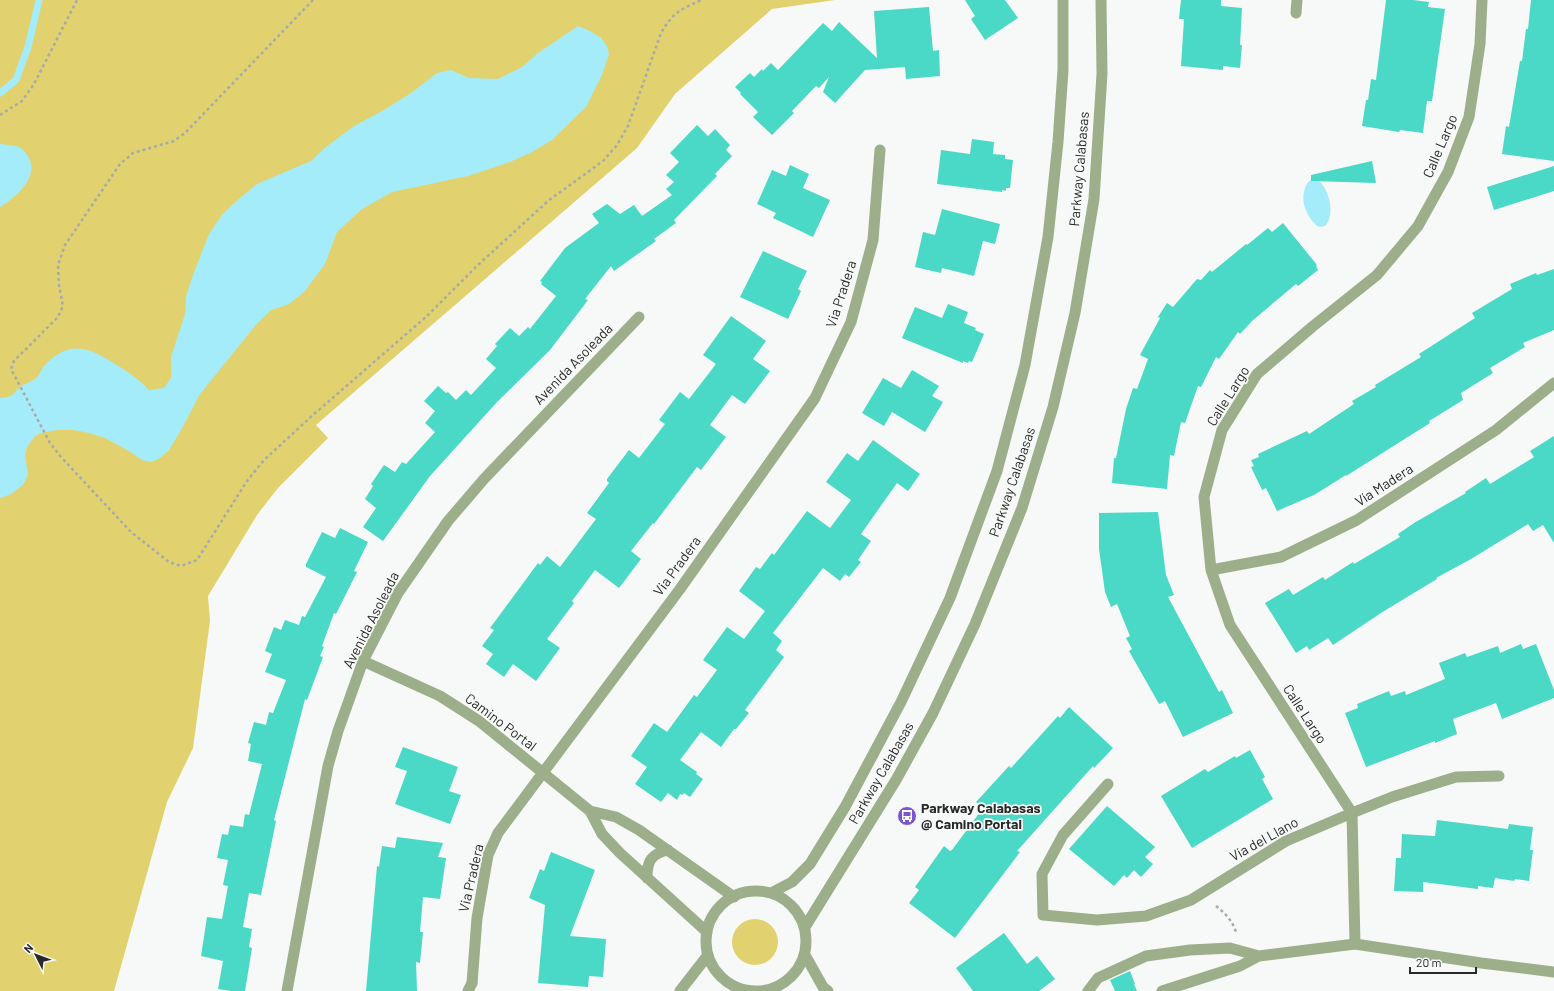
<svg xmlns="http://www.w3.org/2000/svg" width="1554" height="991" font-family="Barlow,sans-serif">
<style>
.green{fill:#e1d26f}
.water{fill:#a4ecfa}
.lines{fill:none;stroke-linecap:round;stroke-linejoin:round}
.stream{stroke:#a4ecfa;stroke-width:7}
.building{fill:#4ad8c7}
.path{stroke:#a8aaa9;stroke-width:2.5;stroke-dasharray:3 3;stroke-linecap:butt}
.service{stroke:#9daf8a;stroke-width:11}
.minor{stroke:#9daf8a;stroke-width:11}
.tertiary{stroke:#9daf8a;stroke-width:11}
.labels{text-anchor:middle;stroke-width:3.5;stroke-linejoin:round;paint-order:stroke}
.street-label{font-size:14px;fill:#282928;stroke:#f6f9f7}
.poi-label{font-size:14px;font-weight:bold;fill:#282928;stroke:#f6f9f7;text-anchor:start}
</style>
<rect width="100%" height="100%" fill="#f6f9f7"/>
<path class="green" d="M 0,0 L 835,0 L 772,9 L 675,94 L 637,148 L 316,425 L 328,438 L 278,488 L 257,515 L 208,596 L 210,621 L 193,748 L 167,802 L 114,991 L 0,991 Z
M732 942a23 23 0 1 1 46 0a23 23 0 1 1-46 0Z"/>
<path class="water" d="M 578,26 L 590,31 L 601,38 L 607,46 L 609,54 L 602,75 L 586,107 L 552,140 L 532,152 L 510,162 L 468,176 L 392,192 L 362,209 L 337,232 L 325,264 L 304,292 L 289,304 L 271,310 L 255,326 L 200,394 L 181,430 L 169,450 L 160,458 L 151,462 L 142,460 L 129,451 L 105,438 L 89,433 L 74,430 L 57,430 L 41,433 L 35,436 L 27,447 L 25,455 L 28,475 L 23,485 L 11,494 L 0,498 L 0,398 C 14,397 11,395 20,387 C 25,383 32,382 36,378 C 40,375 41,369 45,365 C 66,343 83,345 107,359 C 122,368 137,377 149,390 L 164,388 L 171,378 L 171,357 L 185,314 L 186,297 L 193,275 L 209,234 L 221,216 L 233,204 L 257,184 L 311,161 L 326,147 L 354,126 L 384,110 L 411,93 L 437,73 L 451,70 L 469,78 L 498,79 L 522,67 L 538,53 Z
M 0,144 C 6,145 13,145 19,147 C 23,149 27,154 29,158 C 39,178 15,198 0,207 Z
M 1314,179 C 1328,182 1336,213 1326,225 C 1324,227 1320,227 1317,226 C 1307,216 1300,203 1305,188 C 1307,183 1309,180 1314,179 Z"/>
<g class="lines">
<path class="stream" d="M 0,93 L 16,80 L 28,47 L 39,0"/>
</g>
<path class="building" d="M 965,0 L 1005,0 L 1018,18 L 985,40 L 971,19 L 975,16 Z
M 1181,0 L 1221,0 L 1221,6 L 1242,8 L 1240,45 L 1242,45 L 1240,68 L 1223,66 L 1223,70 L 1181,66 L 1184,19 L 1179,19 Z
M 1386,0 L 1413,0 L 1429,2 L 1428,7 L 1445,9 L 1432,101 L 1427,101 L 1423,133 L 1400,130 L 1399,132 L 1362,126 L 1366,100 L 1368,100 L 1371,79 L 1376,80 Z
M 1531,0 L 1554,0 L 1554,161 L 1502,154 L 1506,126 L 1509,127 L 1520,61 L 1522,61 L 1526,29 L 1528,29 Z
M 929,7 L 933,51 L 939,50 L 940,76 L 906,79 L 905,67 L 865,70 L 835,103 L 823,92 L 829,77 L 819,88 L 816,86 L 792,111 L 794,113 L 772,135 L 753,117 L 758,112 L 740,94 L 741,93 L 735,87 L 750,73 L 754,77 L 762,69 L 763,71 L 771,63 L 778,70 L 823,23 L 832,31 L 839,22 L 877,58 L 874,11 Z
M 697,125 L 708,136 L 715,129 L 730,145 L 726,150 L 732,156 L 715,174 L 717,176 L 674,220 L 676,223 L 654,239 L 656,241 L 614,271 L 611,266 L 585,299 L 588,300 L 550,350 L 497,402 L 430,476 L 383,541 L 363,527 L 376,508 L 365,499 L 373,486 L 371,484 L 384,465 L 395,472 L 402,462 L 406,464 L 435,432 L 425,423 L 435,411 L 424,401 L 438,386 L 446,393 L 448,392 L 456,400 L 466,390 L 471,395 L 496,368 L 486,359 L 497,346 L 495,344 L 510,328 L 519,336 L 528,327 L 530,329 L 556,296 L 541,284 L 542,282 L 540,281 L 565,248 L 599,223 L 592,214 L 607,204 L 620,214 L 634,205 L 642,216 L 672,195 L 666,189 L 674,182 L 666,175 L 679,162 L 670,153 Z
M 972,139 L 994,142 L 993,154 L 1005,155 L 1005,159 L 1013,160 L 1010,188 L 1006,188 L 1006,191 L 1002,190 L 1002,192 L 937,184 L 941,150 L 970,154 Z
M 1372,161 L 1376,183 L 1311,181 L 1311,175 Z
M 790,165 L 809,174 L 803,188 L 830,200 L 813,237 L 773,218 L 776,213 L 757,204 L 772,170 L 786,176 Z
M 1554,166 L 1554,191 L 1494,210 L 1487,187 Z
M 942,209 L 1000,224 L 995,244 L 983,241 L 974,276 L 942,268 L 941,273 L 915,267 L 923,232 L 935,235 Z
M 1283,223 L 1317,265 L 1316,266 L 1318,270 L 1298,286 L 1296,284 L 1252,321 L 1240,334 L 1238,332 L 1219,359 L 1216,357 L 1201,387 L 1198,386 L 1185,423 L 1181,422 L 1174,456 L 1170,455 L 1167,489 L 1112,483 L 1114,458 L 1116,458 L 1126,409 L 1133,388 L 1137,389 L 1148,359 L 1140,355 L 1160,318 L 1158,317 L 1167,303 L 1173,307 L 1197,279 L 1201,280 L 1210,270 L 1212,272 L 1246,244 L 1247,245 L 1268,228 L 1272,232 Z
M 763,251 L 807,271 L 798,289 L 801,291 L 788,319 L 740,297 Z
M 1554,269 L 1554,330 L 1523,343 L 1525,347 L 1490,368 L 1493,373 L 1461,393 L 1463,400 L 1429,421 L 1430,423 L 1346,476 L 1346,475 L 1314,495 L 1277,511 L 1266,488 L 1262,490 L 1251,467 L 1254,466 L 1251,460 L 1259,457 L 1258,454 L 1307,431 L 1309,434 L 1354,404 L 1352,401 L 1376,387 L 1375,385 L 1421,357 L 1419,354 L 1475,318 L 1472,313 L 1512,289 L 1510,284 L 1536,273 L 1537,275 Z
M 948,304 L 968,312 L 964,323 L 976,328 L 975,330 L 984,334 L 972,362 L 969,361 L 968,363 L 963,361 L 963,363 L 902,338 L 915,307 L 942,318 Z
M 731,316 L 766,341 L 753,359 L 770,371 L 745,404 L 732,395 L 710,425 L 726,437 L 701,470 L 697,467 L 654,524 L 653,523 L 631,551 L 641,559 L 619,588 L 595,570 L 572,601 L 574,603 L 547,639 L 560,648 L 536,681 L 513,664 L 504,677 L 486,664 L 493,654 L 482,646 L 494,630 L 490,628 L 538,563 L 540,565 L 547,556 L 560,567 L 596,519 L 587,513 L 609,483 L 607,481 L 607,479 L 629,450 L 639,458 L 665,424 L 659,420 L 680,392 L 689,399 L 716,364 L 703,355 Z
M 912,370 L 939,386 L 932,396 L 943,402 L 925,432 L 892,412 L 884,426 L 862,413 L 883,378 L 901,388 Z
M 1554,436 L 1554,543 L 1543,525 L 1533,531 L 1528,524 L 1471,559 L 1436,578 L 1437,579 L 1384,611 L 1333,645 L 1328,638 L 1309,650 L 1307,646 L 1296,653 L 1265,603 L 1289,589 L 1293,595 L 1323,577 L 1325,580 L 1353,562 L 1354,564 L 1400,537 L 1398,534 L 1414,523 L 1466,493 L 1465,492 L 1486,478 L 1490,484 L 1534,457 L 1530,451 Z
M 873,440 L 920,474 L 908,491 L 897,483 L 861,534 L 871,541 L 858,560 L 861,562 L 849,577 L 845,574 L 840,581 L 823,568 L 773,633 L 782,641 L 776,650 L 784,657 L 745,710 L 749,713 L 736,729 L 734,729 L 721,747 L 701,732 L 680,760 L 697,772 L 696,774 L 703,779 L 690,797 L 684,793 L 682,795 L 680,794 L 677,800 L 668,793 L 661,802 L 635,784 L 647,767 L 631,756 L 654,723 L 667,732 L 694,695 L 697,697 L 717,670 L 703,660 L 727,627 L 744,639 L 765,611 L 739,591 L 756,567 L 760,569 L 772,553 L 774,555 L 807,511 L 830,528 L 851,500 L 826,482 L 847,453 L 858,461 Z
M 1158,512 L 1166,575 L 1174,595 L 1168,597 L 1219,692 L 1222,690 L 1233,713 L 1183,737 L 1165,701 L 1159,704 L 1129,651 L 1132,649 L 1126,638 L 1130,636 L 1117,604 L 1111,607 L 1105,592 L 1099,549 L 1099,513 Z
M 340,528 L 368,542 L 354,571 L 357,572 L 336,614 L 334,613 L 322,646 L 324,647 L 320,656 L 323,657 L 307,700 L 305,699 L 274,820 L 276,821 L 261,895 L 249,893 L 243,927 L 252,929 L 249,947 L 252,948 L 245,991 L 231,991 L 218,989 L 223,961 L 201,956 L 207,917 L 222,919 L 228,886 L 223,885 L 228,860 L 217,858 L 222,834 L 228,835 L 230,825 L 243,827 L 245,814 L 249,815 L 262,764 L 248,761 L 251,744 L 248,743 L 254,722 L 266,725 L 269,712 L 273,713 L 286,680 L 265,672 L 272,654 L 265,651 L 274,627 L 281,630 L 285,620 L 299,625 L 302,616 L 305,617 L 326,577 L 306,567 L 306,564 L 322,532 L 335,538 Z
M 1521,644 L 1523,649 L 1536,644 L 1554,690 L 1554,698 L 1502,719 L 1496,703 L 1453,719 L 1457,734 L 1435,743 L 1435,741 L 1366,767 L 1345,713 L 1358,708 L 1357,704 L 1389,691 L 1391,696 L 1405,691 L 1406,695 L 1445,679 L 1439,663 L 1465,653 L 1467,657 L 1498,646 L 1500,653 Z
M 1069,707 L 1113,748 L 1094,768 L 1093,766 L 1017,851 L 1020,852 L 955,938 L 909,903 L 919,890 L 915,887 L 944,846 L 950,851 L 952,850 L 983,808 L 976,802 L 1009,766 L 1011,768 L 1058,716 L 1060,718 Z
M 403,747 L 458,767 L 449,791 L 461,795 L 450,824 L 395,804 L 407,771 L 395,767 Z
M 1250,750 L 1265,777 L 1262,779 L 1273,799 L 1192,848 L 1161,796 L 1205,769 L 1208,772 L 1235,756 L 1236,758 Z
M 1107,806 L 1155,847 L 1145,857 L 1153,864 L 1141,877 L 1134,870 L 1127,878 L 1124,875 L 1114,886 L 1069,849 Z
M 1437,820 L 1508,829 L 1509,824 L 1533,827 L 1530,850 L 1533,850 L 1529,881 L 1515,879 L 1514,881 L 1495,878 L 1493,888 L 1478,886 L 1478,889 L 1423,882 L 1423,892 L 1394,891 L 1396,858 L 1401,858 L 1402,834 L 1435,836 Z
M 397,837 L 443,843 L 438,857 L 446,858 L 440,899 L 423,897 L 420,932 L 423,932 L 420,963 L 416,962 L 417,991 L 366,991 L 377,866 L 379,867 L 382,846 L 395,848 Z
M 551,852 L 595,870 L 570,936 L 606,939 L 603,977 L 589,976 L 588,987 L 538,983 L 545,905 L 529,898 L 540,869 L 544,871 Z
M 1004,933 L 1027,964 L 1037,956 L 1055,979 L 1039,991 L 973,991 L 956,968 Z
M 1130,971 L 1135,984 L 1134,984 L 1137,991 L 1115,991 L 1110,980 Z"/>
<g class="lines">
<path class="path" d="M 313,0 L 185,133 L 174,141 L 133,153 L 120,164 L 65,245 L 58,265 L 59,285 L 63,306 L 58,317 L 14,361 L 11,369 L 50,443 L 61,457 L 131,532 L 169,562 L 181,566 L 197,560 L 247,481 L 264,460 L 313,415 L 427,316 L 478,265 L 548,201 L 603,161 L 617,145 L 628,126 L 661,33 C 673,12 680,10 701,0
M 0,115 L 22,101 L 34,84 L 77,0
M 1216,906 C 1225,913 1232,920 1236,932"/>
<path class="service" d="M 468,991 L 472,983"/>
<path class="minor" d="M 1296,13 L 1297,0
M 1211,570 L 1281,557 L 1357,520 L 1496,430 L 1554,383
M 363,661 L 440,696 L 479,721 L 590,811 L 602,834 L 620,853 L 707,932
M 1108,784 L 1063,835 L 1042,874 L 1043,915 L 1097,920 L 1146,916 L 1191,900 L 1286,841 L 1352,813 L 1392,797 L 1456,777 L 1499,776
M 590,811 L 616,817 L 639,830 L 734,897
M 647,878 C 647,861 651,854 668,850
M 1355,944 L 1352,813 L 1230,625 L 1211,570 L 1204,497 L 1222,430 L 1257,374 L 1312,327 L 1377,275 L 1418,226 L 1448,172 L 1469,117 L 1480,44 L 1482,0
M 805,955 L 823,987 L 828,991
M 472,983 L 477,918 L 488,855 L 498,833 L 680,589 L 815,398 L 851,322 L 873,240 L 880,150
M 287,991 L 328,766 L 338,731 L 363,661 L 398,593 L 448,521 L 484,479 L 639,317
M 765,991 L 766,991"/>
<path class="tertiary" d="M706 941a50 50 0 1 1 100 0a50 50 0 1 1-100 0Z
M 771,893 L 792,882 L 810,864 L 845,807 L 901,702 L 950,598 L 997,471 L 1025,365 L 1048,237 L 1058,142 L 1063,70 L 1063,0
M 805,927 L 896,780 L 933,713 L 975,624 L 1022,508 L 1053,407 L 1075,313 L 1094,199 L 1102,74 L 1101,0
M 680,991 L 708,955
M 1088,991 L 1098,978 L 1146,956 L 1190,950 L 1230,948 L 1259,956
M 1162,991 L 1240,966 L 1259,956 L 1355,944 L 1481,963 L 1554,972"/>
</g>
<defs>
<symbol id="bus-disc" viewBox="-11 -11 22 22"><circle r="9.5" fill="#7c55cf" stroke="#f6f9f7"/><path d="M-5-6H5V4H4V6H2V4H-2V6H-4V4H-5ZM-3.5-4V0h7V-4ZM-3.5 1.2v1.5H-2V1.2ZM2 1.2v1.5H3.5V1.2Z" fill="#fff"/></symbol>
</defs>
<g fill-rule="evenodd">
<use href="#bus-disc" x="896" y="805" width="22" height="22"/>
</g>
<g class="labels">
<g class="street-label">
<text transform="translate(1440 146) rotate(-67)" y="5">Calle Largo</text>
<text transform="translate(1079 169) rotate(-85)" y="5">Parkway Calabasas</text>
<text transform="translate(841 294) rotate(-72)" y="5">Via Pradera</text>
<text transform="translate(573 364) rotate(-46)" y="5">Avenida Asoleada</text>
<text transform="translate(1228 396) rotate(-58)" y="5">Calle Largo</text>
<text transform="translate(1012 482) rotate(-71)" y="5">Parkway Calabasas</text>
<text transform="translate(1384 485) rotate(-33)" y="5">Vía Madera</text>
<text transform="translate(677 566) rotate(-54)" y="5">Via Pradera</text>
<text transform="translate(371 620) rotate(-63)" y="5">Avenida Asoleada</text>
<text transform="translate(1305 714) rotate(57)" y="5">Calle Largo</text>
<text transform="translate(501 722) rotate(37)" y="5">Camino Portal</text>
<text transform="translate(881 773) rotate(-60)" y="5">Parkway Calabasas</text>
<text transform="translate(1264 839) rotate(-29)" y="5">Vía del Llano</text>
<text transform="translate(471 878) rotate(-77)" y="5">Via Pradera</text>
</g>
<g class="poi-label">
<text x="921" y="813">Parkway Calabasas<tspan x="921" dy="16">@ Camino Portal</tspan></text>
</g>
</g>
<g transform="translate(36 955) rotate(312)" stroke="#f6f9f7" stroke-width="3" paint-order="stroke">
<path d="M0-3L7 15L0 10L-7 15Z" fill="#282928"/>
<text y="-6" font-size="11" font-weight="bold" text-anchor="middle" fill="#282928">N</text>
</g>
<path d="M1410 967v6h66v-6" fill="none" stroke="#282928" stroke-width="2"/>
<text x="1416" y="967" font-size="12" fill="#282928" stroke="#f6f9f7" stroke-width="3" paint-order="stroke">20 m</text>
</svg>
